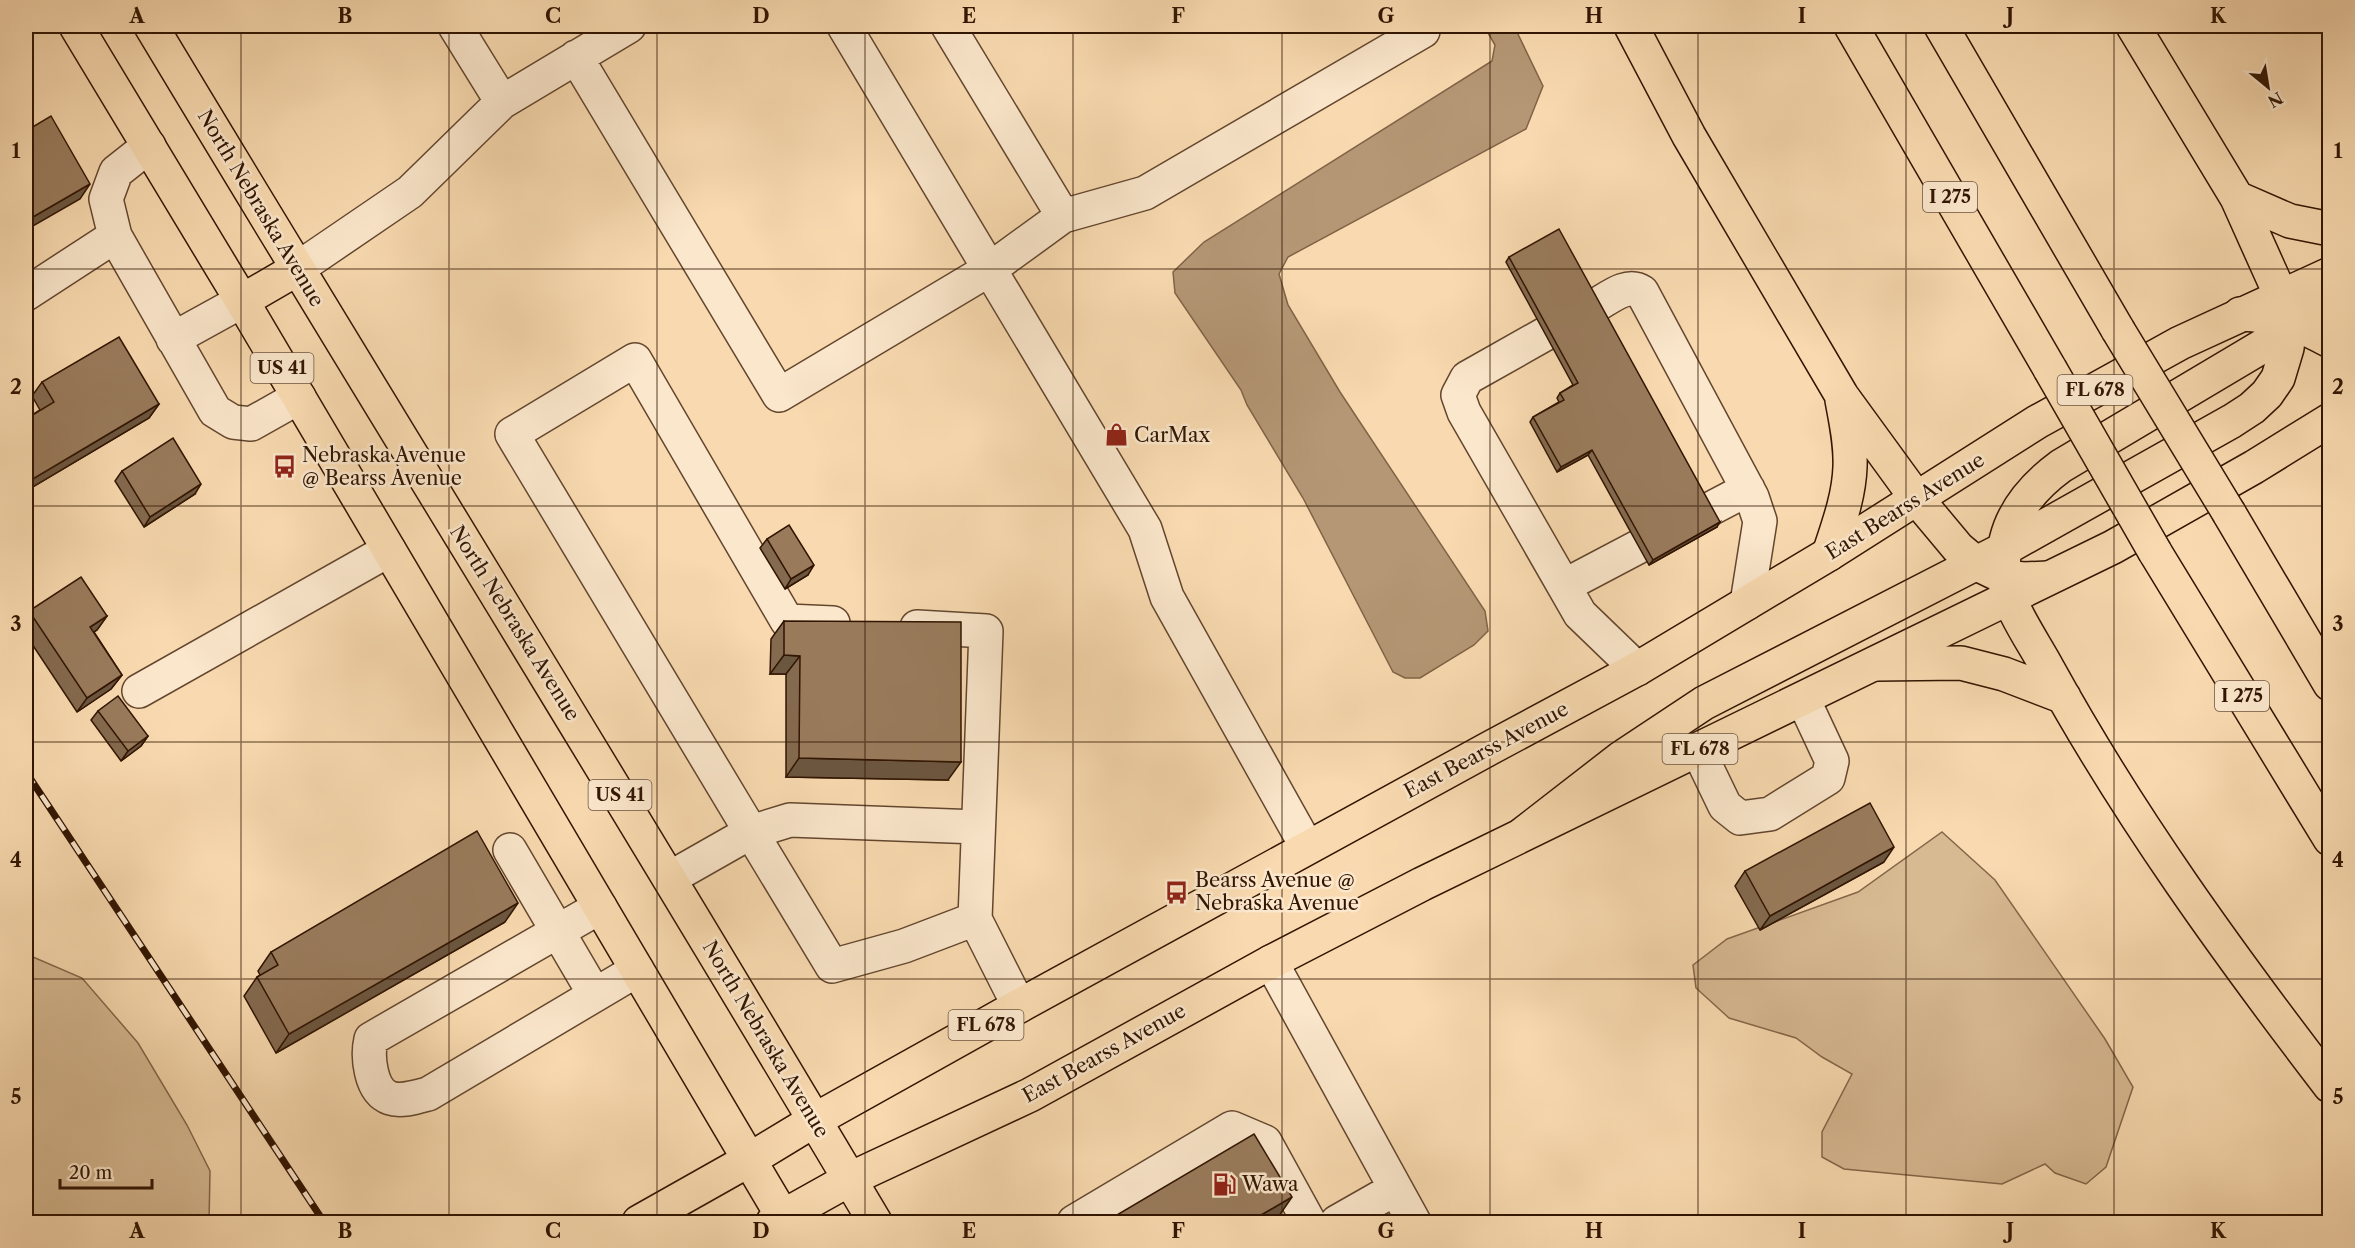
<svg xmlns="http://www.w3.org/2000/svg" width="2355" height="1248" font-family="'Libre Caslon Text',serif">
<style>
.green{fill:#d7b992;stroke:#84674a;stroke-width:1.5}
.water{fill:#b59775;stroke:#806347;stroke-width:1.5}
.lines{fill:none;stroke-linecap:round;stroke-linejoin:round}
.minor-casing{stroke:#63462e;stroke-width:36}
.major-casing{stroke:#311502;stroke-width:36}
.highway-casing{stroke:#311502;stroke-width:36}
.minor{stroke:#fbe7cc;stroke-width:33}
.major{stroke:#f9dab0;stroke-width:33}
.highway{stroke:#f9dab0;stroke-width:33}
.rail-casing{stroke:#311502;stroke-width:7}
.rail{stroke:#fbe7cc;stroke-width:4.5;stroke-dasharray:14;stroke-linecap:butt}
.highway-bridge-casing{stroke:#311502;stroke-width:36;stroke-linecap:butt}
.highway-bridge{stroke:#f9dab0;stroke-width:33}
.wall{fill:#846a4f;stroke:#311502;stroke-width:1.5}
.shaded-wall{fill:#6b5640;stroke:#311502;stroke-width:1.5}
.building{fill:#997b5c;stroke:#311502;stroke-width:1.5}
.grid{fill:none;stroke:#311502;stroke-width:1.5;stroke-opacity:0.55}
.labels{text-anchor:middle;stroke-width:5;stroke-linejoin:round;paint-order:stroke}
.shield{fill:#fbe7cc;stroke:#6e543f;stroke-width:1.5}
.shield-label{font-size:18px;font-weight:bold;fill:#311502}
.street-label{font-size:20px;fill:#311502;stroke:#fbe7cc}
.poi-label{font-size:20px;fill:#311502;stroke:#fbe7cc;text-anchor:start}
.neatline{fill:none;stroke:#311502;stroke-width:2}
.grid-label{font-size:20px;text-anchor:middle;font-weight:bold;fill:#311502}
</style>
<rect width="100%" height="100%" fill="#f9dab0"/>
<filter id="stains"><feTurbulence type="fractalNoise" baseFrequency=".00333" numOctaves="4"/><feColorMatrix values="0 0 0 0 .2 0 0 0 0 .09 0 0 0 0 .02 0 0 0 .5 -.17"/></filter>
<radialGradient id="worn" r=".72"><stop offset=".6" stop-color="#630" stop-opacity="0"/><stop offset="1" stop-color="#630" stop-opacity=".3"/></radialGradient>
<path class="green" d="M 1942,832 L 1995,880 L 2105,1039 L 2133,1087 L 2106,1167 L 2086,1184 L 2055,1173 L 2045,1164 L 2002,1184 L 1844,1169 L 1822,1157 L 1822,1132 L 1852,1074 L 1822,1057 L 1796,1038 L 1729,1018 L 1696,988 L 1693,965 L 1727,939 L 1858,892 Z
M 26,954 L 82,978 L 138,1043 L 187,1125 L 210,1171 L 209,1222 L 26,1222 Z"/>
<path class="water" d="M 1484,26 L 1514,26 L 1543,86 L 1526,129 L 1288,257 L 1279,274 L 1288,305 L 1340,392 L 1485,611 L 1488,631 L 1474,645 L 1420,678 L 1405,678 L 1393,672 L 1303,498 L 1247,405 L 1241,390 L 1175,293 L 1173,272 L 1204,242 L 1492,61 L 1495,45 Z"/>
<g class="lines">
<defs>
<path id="minor" d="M 455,26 L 502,102
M 844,26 L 1145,529 L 1167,597 L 1307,847
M 948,26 L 1063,216
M 576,57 L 779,395 L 990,269 L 1063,216 L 1145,193 L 1423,31 L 1420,26
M 115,236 L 215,411 L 233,422 L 251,424 L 299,397
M 297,269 L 410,192 L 502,102 L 629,26
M 26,294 L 115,236 L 106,199 L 116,172 L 149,146
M 1595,306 C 1609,298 1627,282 1642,292 L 1752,497 L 1760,521 L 1747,603
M 1545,334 L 1467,378 L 1458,395 L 1464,412 L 1580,614 L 1637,669
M 173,339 L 242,301
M 1564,586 L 1748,489
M 917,627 L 986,631 L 975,919 L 1019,1006
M 139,691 L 389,550
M 1698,750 L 1725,806 L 1740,818 L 1770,814 L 1828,778 L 1832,761 L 1803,699
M 510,850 L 595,995
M 670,878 L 751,832 L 512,434 L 635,360 L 787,621 L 833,623
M 600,907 L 371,1039 C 367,1056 370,1091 390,1098 C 401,1102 417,1097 428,1094 L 637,970
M 975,919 L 904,946 L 832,966 L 751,832 L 790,820 L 978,827
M 1271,962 L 1414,1222
M 1074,1222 L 1232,1128 L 1265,1142 L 1309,1222
M 1337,1222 L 1395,1189"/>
<path id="major" d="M 76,26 L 242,301 L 786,1222
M 151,26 C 391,425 638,821 875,1222
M 242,301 L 297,269
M 639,1222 L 749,1160 L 815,1120 L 1019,1006 L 1490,748 L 1637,669 L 1829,554 L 2037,422 L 2180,343 L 2330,274
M 773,1222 L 850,1179 L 1030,1095 L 1271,962 L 1422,884 L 2113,547 L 2254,467 L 2330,420"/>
<path id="highway" d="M 1631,26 L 1689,136 L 1842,396 L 1917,499 L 1958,548 L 1977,564 L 2004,577 L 2024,579 L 2048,578
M 1851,26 L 2050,369
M 1941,26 L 2118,330
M 2237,198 L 2290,221 L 2330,229
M 2330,306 L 2061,466 C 2023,494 1999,529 2004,577 C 2008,608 2035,644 2049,671 C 2130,818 2228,953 2330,1086
M 2240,314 C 2277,315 2297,323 2330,341
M 2229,513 L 2330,684
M 2155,552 L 2330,839
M 1829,554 C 1838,526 1849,497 1850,467 C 1851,444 1846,422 1842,400
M 1876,664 L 1961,663 L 2004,674 L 2064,697
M 1523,834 L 1621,758 L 1704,703 L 2004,549 L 2232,421 L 2252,408 L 2267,394 L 2278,378 L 2287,348 L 2289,332 L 2286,311 L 2281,296 L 2237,198 L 2133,26"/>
</defs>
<use href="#minor" class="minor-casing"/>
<use href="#major" class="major-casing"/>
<use href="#highway" class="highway-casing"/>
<use href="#minor" class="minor"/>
<use href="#major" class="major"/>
<use href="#highway" class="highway"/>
<defs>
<path id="rail" d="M 26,772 L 324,1222"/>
</defs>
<use href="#rail" class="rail-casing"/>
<use href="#rail" class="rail"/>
<defs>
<path id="highway-bridge" d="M 2118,330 L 2229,513
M 2050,369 L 2155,552"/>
</defs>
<use href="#highway-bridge" class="highway-bridge-casing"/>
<use href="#highway-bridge" class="highway-bridge"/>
</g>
<path class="wall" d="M 1509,257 L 1717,527 L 1649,565 L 1588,455 L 1557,472 L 1530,422 L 1533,417 L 1559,402 L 1557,398 L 1560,393 L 1573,385 L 1506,262 Z
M 42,382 L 159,404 L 149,418 L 26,491 L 26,419 L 40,410 L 32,396 Z
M 122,471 L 195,494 L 144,527 L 115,481 Z
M 767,539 L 808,575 L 785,589 L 760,548 Z
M 29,611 L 107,616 L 97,630 L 94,632 L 122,675 L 111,689 L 77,712 L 26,635 L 26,617 Z
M 784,621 L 948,780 L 786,777 L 786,674 L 770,674 L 771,639 Z
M 98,711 L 148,736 L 141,746 L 121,761 L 91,720 Z
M 1884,862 L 1760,930 L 1735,886 L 1745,871 Z
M 505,922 L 276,1053 L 244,996 L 257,977 L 260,975 L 258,971 L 271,952 Z"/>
<path class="shaded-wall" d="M 90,184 L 80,199 L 26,230 L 26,221 Z
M 159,404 L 149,418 L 26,491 L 26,483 Z
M 1592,450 L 1588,455 L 1557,472 L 1561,467 Z
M 201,484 L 195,494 L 144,527 L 150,517 Z
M 1720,522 L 1717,527 L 1649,565 L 1653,560 Z
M 814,565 L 808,575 L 785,589 L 791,579 Z
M 107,616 L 97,630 L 80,641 L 90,627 Z
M 784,655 L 800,656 L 786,674 L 770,674 Z
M 122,675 L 111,689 L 77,712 L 87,698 Z
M 148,736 L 141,746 L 121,761 L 128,751 Z
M 799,758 L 961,762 L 948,780 L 786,777 Z
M 1894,847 L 1884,862 L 1760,930 L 1770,916 Z
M 518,903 L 505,922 L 276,1053 L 289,1034 Z
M 1292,1197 L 1279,1216 L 1267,1222 L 1249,1222 Z"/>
<path class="building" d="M 51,116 L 90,184 L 26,221 L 26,131 Z
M 1559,229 L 1720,522 L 1653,560 L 1592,450 L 1561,467 L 1533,417 L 1564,400 L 1560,393 L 1578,383 L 1509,257 Z
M 119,337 L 159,404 L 26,483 L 26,419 L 54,402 L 42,382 Z
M 173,438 L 201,484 L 150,517 L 122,471 Z
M 789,525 L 814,565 L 791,579 L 767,539 Z
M 81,577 L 107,616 L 90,627 L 122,675 L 87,698 L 29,611 Z
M 784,621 L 961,622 L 961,762 L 799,758 L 800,656 L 784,655 Z
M 118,696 L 148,736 L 128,751 L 98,711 Z
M 1870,803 L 1894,847 L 1770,916 L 1745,871 Z
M 477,831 L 518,903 L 289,1034 L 257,977 L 278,965 L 271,952 Z
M 1254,1134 L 1292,1197 L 1249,1222 L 1105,1222 Z"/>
<path class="grid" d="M 241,26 L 241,1222M 449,26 L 449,1222M 657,26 L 657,1222M 865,26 L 865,1222M 1073,26 L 1073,1222M 1282,26 L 1282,1222M 1490,26 L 1490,1222M 1698,26 L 1698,1222M 1906,26 L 1906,1222M 2114,26 L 2114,1222M 26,269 L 2330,269M 26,506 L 2330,506M 26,742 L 2330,742M 26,979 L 2330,979"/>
<defs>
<symbol id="shop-bare" viewBox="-9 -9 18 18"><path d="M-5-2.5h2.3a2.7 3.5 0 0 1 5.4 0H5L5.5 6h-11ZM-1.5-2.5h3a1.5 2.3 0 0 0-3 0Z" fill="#8f2418" stroke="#fbe7cc" stroke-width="2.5" paint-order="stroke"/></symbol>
<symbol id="bus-bare" viewBox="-9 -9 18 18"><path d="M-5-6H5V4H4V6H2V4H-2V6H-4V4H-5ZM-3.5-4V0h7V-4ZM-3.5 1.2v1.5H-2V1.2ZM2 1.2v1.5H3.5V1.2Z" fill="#8f2418" stroke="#fbe7cc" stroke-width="2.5" paint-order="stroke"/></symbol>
<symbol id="fuel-bare" viewBox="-9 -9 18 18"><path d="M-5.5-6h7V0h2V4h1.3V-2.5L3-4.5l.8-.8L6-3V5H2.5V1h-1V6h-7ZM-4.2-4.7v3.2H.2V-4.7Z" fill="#8f2418" stroke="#fbe7cc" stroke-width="2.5" paint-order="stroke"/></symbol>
</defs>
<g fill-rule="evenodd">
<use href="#shop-bare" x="1100" y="418" width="33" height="33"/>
<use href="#bus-bare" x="268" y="450" width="33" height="33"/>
<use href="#bus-bare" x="1160" y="876" width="33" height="33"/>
<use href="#fuel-bare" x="1208" y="1168" width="33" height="33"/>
</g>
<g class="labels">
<g class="shield">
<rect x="1923" y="182" width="54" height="30" rx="4.5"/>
<rect x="250.5" y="353" width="63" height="30" rx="4.5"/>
<rect x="2057.5" y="375" width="75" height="30" rx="4.5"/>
<rect x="2215" y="681" width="54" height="30" rx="4.5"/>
<rect x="1662.5" y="734" width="75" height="30" rx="4.5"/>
<rect x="588.5" y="780" width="63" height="30" rx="4.5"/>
<rect x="948.5" y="1010" width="75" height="30" rx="4.5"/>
</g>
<g class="shield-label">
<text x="1950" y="203">I 275</text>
<text x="282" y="374">US 41</text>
<text x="2095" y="396">FL 678</text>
<text x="2242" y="702">I 275</text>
<text x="1700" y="755">FL 678</text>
<text x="620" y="801">US 41</text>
<text x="986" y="1031">FL 678</text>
</g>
<g class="street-label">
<text transform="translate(261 208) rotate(59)" y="7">North Nebraska Avenue</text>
<text transform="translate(1905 506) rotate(-32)" y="7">East Bearss Avenue</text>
<text transform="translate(515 623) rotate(58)" y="7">North Nebraska Avenue</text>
<text transform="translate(1486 750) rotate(-28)" y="7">East Bearss Avenue</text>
<text transform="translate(766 1039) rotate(59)" y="7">North Nebraska Avenue</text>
<text transform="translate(1104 1053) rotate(-29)" y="7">East Bearss Avenue</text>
</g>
<g class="poi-label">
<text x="1134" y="442">CarMax</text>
<text x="302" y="462">Nebraska Avenue<tspan x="302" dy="23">@ Bearss Avenue</tspan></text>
<text x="1195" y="887">Bearss Avenue @<tspan x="1195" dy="23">Nebraska Avenue</tspan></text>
<text x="1242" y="1191">Wawa</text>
</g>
</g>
<rect width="2355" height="1248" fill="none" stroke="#f9dab0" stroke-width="66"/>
<g transform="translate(2268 87) rotate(150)" stroke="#fbe7cc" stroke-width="4.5" paint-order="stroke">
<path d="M0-4.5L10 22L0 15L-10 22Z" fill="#311502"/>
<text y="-9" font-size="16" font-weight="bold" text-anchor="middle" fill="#311502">N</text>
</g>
<path d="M60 1179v9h92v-9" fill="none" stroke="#311502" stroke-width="3"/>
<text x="69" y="1179" font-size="18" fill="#311502" stroke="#fbe7cc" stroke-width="4.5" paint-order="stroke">20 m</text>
<rect x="33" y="33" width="2289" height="1182" class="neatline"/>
<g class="grid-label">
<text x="137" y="23">A</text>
<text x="345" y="23">B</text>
<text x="553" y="23">C</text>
<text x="761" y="23">D</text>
<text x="969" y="23">E</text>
<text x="1178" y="23">F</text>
<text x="1386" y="23">G</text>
<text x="1594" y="23">H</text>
<text x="1802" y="23">I</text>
<text x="2010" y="23">J</text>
<text x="2218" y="23">K</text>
<text x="16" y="158">1</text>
<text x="2338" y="158">1</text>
<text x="16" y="394">2</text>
<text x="2338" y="394">2</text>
<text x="16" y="631">3</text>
<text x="2338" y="631">3</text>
<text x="16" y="867">4</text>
<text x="2338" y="867">4</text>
<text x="16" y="1104">5</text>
<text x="2338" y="1104">5</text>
<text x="137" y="1238">A</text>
<text x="345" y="1238">B</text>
<text x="553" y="1238">C</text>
<text x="761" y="1238">D</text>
<text x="969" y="1238">E</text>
<text x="1178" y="1238">F</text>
<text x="1386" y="1238">G</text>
<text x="1594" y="1238">H</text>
<text x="1802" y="1238">I</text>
<text x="2010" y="1238">J</text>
<text x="2218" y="1238">K</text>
</g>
<rect width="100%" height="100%" filter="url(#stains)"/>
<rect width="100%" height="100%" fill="url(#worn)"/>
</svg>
